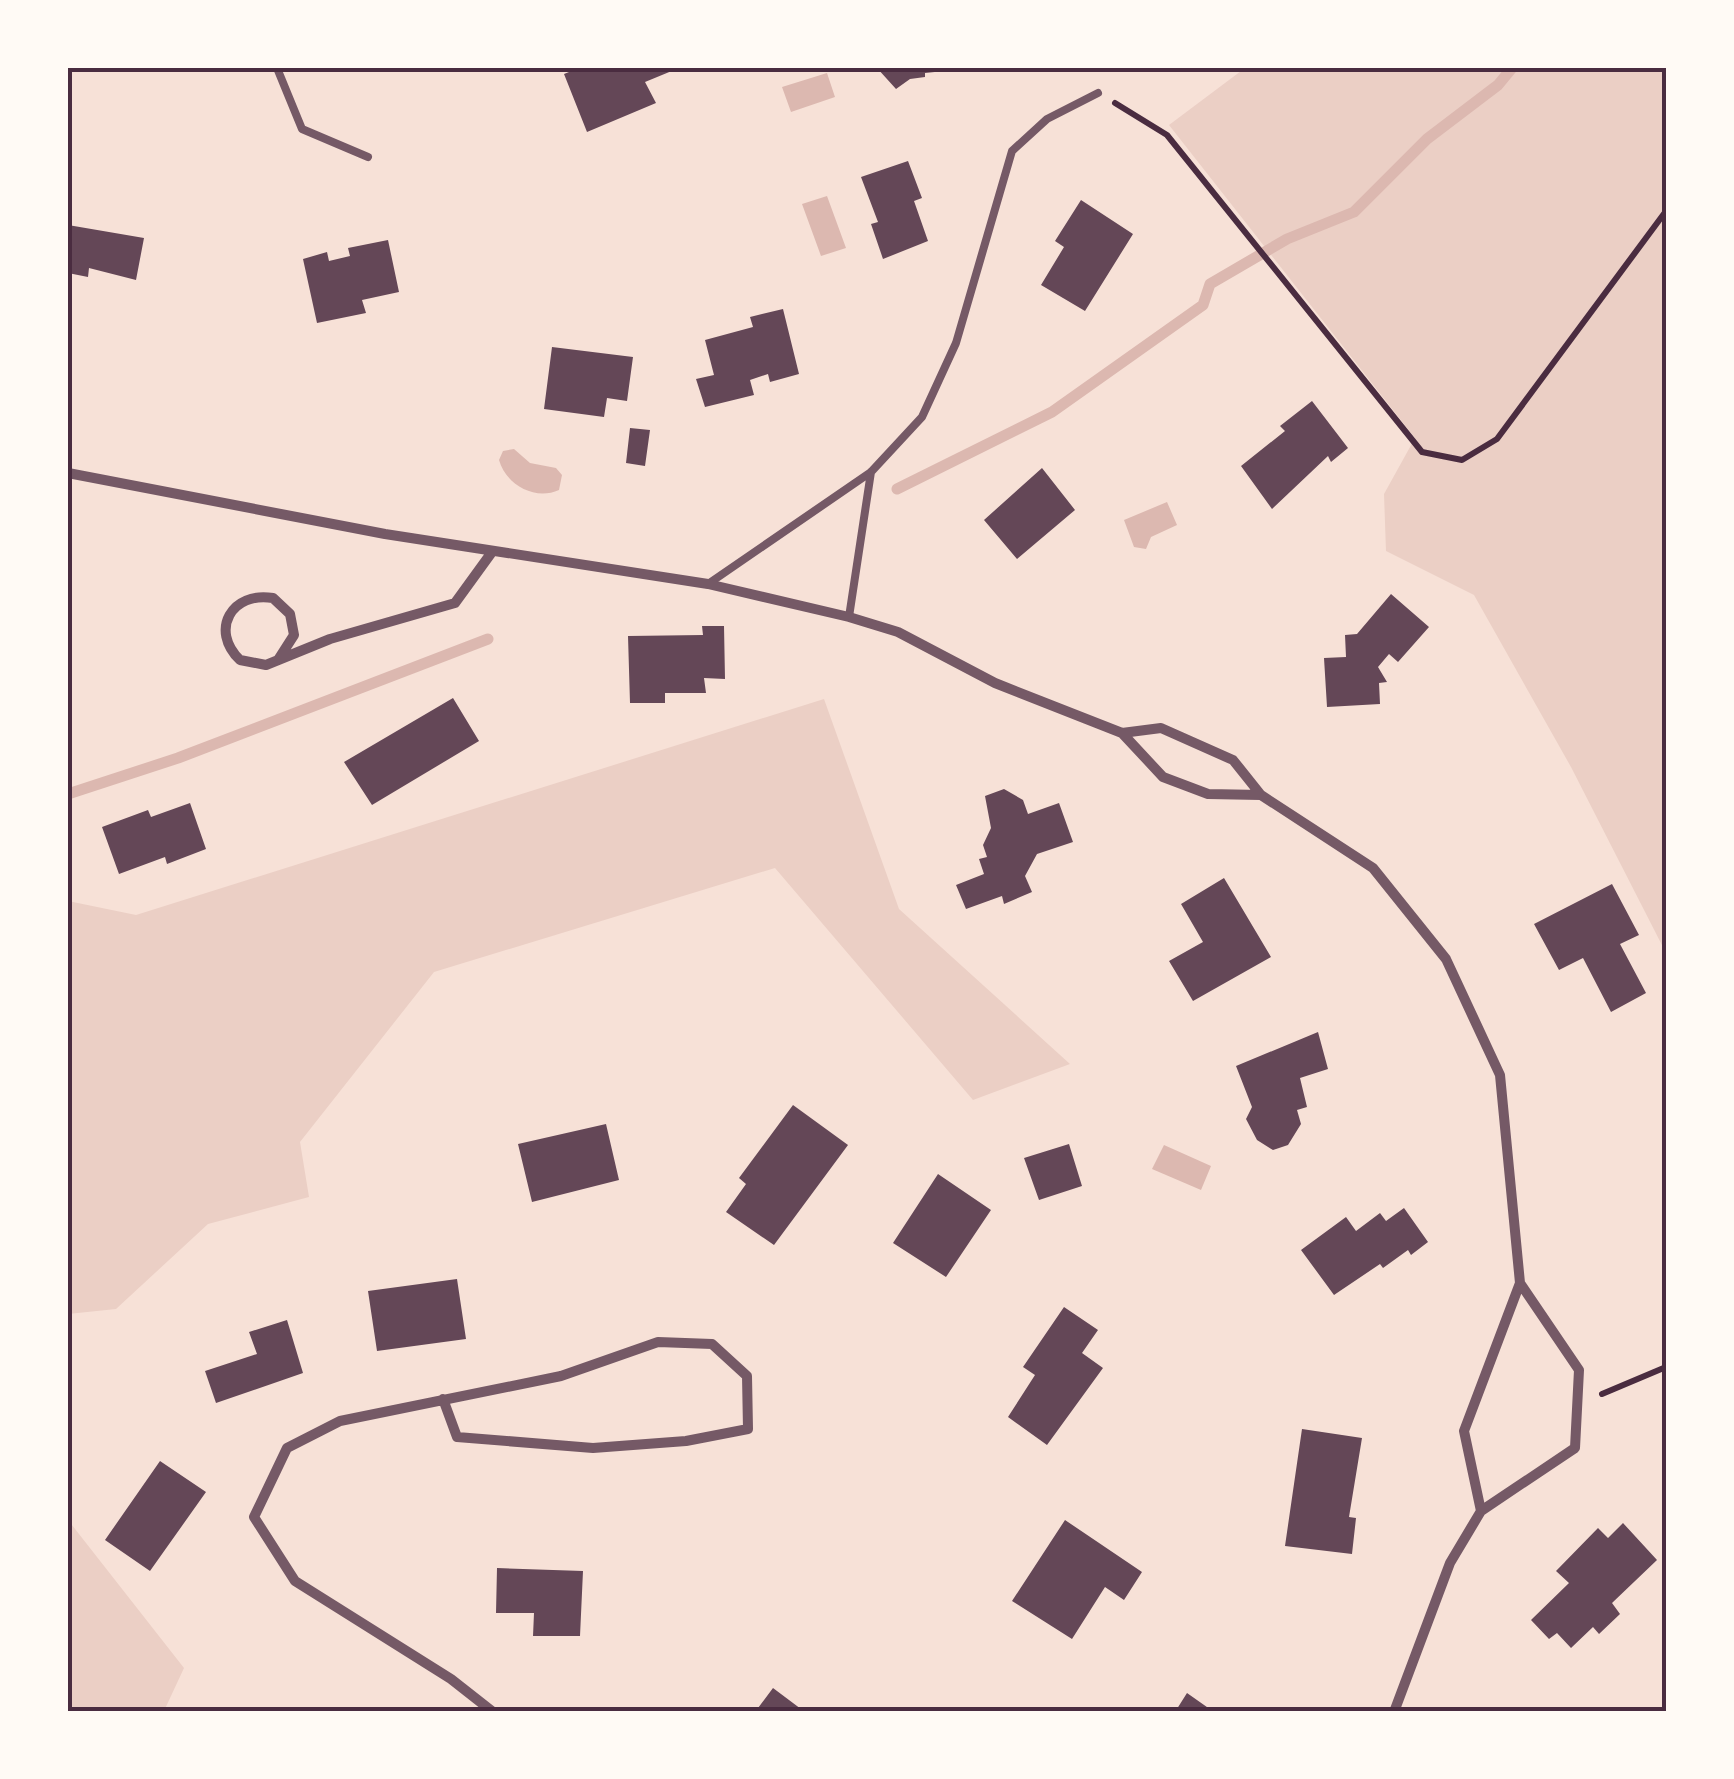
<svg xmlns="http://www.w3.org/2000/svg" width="1734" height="1779" font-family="Arial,sans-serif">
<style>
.green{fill:#ebcfc5}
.water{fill:#dcb8b0}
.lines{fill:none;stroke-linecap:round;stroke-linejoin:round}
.stream{stroke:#dcb8b0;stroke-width:11}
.building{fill:#644757}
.path{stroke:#4a2c40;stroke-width:6}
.service{stroke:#755966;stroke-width:8}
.minor{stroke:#755966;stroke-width:10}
.neatline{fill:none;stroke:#4a2c40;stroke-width:4}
</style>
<rect width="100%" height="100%" fill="#f7e1d7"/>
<path class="green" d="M 1245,68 L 1666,68 L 1666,953 L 1571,767 L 1474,595 L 1386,551 L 1384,494 L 1415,438 L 1169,125 Z
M 824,699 L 899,909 L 1070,1064 L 973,1100 L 775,868 L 434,972 L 300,1142 L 309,1197 L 208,1224 L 116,1309 L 68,1314 L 68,901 L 136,915 Z
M 68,1520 L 184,1668 L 164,1711 L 68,1711 Z"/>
<path class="water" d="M 827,73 L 835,97 L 791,112 L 782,87 Z
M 827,196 L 846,248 L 821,256 L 802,204 Z
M 514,449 L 530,463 L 556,468 L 562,475 L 559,490 C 535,501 506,485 499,460 L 503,451 Z
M 1167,502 L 1177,525 L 1151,537 L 1146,549 L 1134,547 L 1124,520 Z
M 1164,1145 L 1211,1166 L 1201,1190 L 1152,1169 Z"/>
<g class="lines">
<path class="stream" d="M 897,489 L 1052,412 L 1203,305 L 1210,284 L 1287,239 L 1354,212 L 1427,139 L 1498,85 L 1512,68
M 68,794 L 178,758 L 488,639"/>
</g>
<path class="building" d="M 579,68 L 679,68 L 645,82 L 656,103 L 587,132 L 564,74 Z
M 877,68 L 954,68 L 954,70 L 925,73 L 925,77 L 910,79 L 896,89 Z
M 908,161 L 922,198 L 914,201 L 928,241 L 883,259 L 871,224 L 878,222 L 861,177 Z
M 1081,200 L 1133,234 L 1085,311 L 1041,285 L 1064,247 L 1055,241 Z
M 68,225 L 144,238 L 136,280 L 89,268 L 88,277 L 68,273 Z
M 388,240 L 399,292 L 362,300 L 366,313 L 317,323 L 303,259 L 327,252 L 329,261 L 350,256 L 348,248 Z
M 783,309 L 799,374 L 770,382 L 768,374 L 750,380 L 754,395 L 705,407 L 696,379 L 714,375 L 705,340 L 753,327 L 750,317 Z
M 552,347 L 633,357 L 627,401 L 607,398 L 604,417 L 544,409 Z
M 1312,401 L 1348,448 L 1331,462 L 1328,456 L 1272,509 L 1241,466 L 1285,431 L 1280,426 Z
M 630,428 L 650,430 L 645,466 L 626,463 Z
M 1042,468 L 1075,510 L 1017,559 L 984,520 Z
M 1391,594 L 1429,627 L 1398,662 L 1389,654 L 1378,667 L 1387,682 L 1379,683 L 1380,704 L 1327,707 L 1324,658 L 1346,657 L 1345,635 L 1357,634 Z
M 702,626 L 724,626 L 725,679 L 704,678 L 706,693 L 665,693 L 665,703 L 630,703 L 628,636 L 703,635 Z
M 453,698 L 479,741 L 372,805 L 344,762 Z
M 1004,789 L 1023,800 L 1028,814 L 1059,803 L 1073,842 L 1037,854 L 1025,876 L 1032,892 L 1004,904 L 1002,896 L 966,909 L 956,885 L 984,874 L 979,859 L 987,857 L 983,845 L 991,828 L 985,796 Z
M 190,803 L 206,849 L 167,864 L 165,857 L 119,874 L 102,827 L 148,810 L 151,817 Z
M 1224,878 L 1271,957 L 1193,1001 L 1169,961 L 1203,942 L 1181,904 Z
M 1612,884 L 1639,935 L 1620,944 L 1646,993 L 1611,1012 L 1583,958 L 1559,970 L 1534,924 Z
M 1318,1032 L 1328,1069 L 1300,1078 L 1307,1107 L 1297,1110 L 1301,1124 L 1288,1145 L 1273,1150 L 1257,1140 L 1246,1119 L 1252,1107 L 1236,1066 Z
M 793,1105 L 848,1145 L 774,1245 L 726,1212 L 746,1184 L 739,1178 Z
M 606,1124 L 619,1180 L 532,1202 L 518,1144 Z
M 1069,1144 L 1082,1186 L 1039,1200 L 1024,1158 Z
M 938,1174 L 991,1210 L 946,1277 L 893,1243 Z
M 1404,1208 L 1428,1242 L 1411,1255 L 1408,1250 L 1383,1268 L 1380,1264 L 1334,1295 L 1301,1250 L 1346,1217 L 1356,1231 L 1380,1213 L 1386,1221 Z
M 457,1279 L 466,1339 L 377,1351 L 368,1291 Z
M 1064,1307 L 1098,1330 L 1082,1353 L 1103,1368 L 1047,1445 L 1008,1417 L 1035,1375 L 1023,1367 Z
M 287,1320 L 303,1373 L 216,1403 L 205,1371 L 257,1354 L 249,1332 Z
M 1302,1429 L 1362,1438 L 1349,1517 L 1356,1518 L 1352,1554 L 1285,1546 Z
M 160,1461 L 206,1492 L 150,1571 L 105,1540 Z
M 1065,1520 L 1142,1572 L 1124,1600 L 1105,1587 L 1072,1639 L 1012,1601 Z
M 1623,1523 L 1657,1560 L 1612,1603 L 1620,1614 L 1599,1634 L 1593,1627 L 1571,1648 L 1557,1633 L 1549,1639 L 1531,1620 L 1569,1583 L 1556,1571 L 1598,1528 L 1608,1538 Z
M 497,1568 L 583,1571 L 580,1636 L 533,1636 L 534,1613 L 496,1613 Z
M 773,1688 L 805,1712 L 755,1712 Z
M 1187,1693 L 1214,1712 L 1175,1712 Z"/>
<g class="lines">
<path class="path" d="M 1115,103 L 1167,135 L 1422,452 L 1462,460 L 1497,439 L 1666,211
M 1602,1394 L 1666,1367"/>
<path class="service" d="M 277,68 L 302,129 L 368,157
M 708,584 L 871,472 L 922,417 L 956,343 L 1012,151 L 1047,119 L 1098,93
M 849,617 L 871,472"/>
<path class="minor" d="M 68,473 L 385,534 L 708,584 L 849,617 L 898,632 L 995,683 L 1122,733 L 1163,777 L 1208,794 L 1261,795
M 278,660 L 294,635 L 290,614 L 273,598 C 232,591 209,630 240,660 L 266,665 L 330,639 L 455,603 L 492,552
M 1122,733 L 1161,728 L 1233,760 L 1261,795 L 1373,868 L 1446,959 L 1500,1075 L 1520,1283 L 1464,1431 L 1481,1511
M 443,1399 L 457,1437 L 593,1448 L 686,1441 L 748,1429 L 747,1376 L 712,1344 L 658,1342 L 561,1376 L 340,1421 L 287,1448 L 254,1517 L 295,1581 L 451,1679 L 493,1712
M 1394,1712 L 1450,1563 L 1481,1511 L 1575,1448 L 1579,1370 L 1520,1283"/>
</g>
<rect width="1734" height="1779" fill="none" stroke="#fffaf5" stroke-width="140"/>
<rect x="70" y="70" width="1594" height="1639" class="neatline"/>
</svg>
